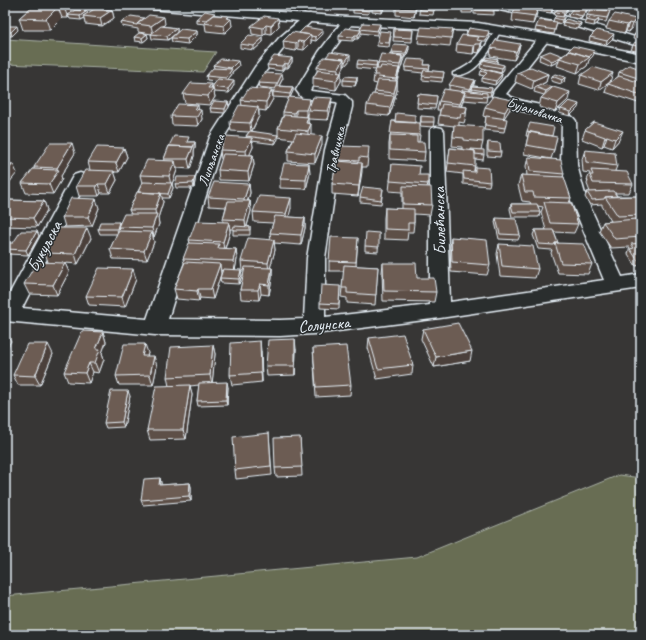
<svg xmlns="http://www.w3.org/2000/svg" width="646" height="640" font-family="Caveat,sans-serif">
<style>
.green{fill:#676d52;stroke:#a8afa5}
.lines{fill:none;stroke-linecap:round;stroke-linejoin:round}
.lane-casing{stroke:#e8f1f8;stroke-width:3}
.street-casing{stroke:#e8f1f8;stroke-width:3}
.secondary-casing{stroke:#e8f1f8;stroke-width:3}
.lane{fill:#2a2d2e;fill-rule:evenodd}
.street{fill:#2a2d2e;fill-rule:evenodd}
.secondary{fill:#2a2d2e;fill-rule:evenodd}
.wall{fill:#5d4f47;stroke:#e8f1f8}
.shaded-wall{fill:#4c403a;stroke:#e8f1f8}
.building{fill:#6c5c53;stroke:#e8f1f8}
.labels{text-anchor:middle;stroke-width:3;stroke-linejoin:round;paint-order:stroke}
.far-street-label{font-size:14px;fill:#e8f1f8;stroke:#2a2d2e}
.street-label{font-size:17px;fill:#e8f1f8;stroke:#2a2d2e}
</style>
<rect width="100%" height="100%" fill="#373635"/>
<filter id="ink" filterUnits="userSpaceOnUse"><feTurbulence type="fractalNoise" baseFrequency=".025" numOctaves="2"/><feDisplacementMap in="SourceGraphic" scale="8" xChannelSelector="R" yChannelSelector="G"/><feConvolveMatrix kernelMatrix="1 2 1 2 8 2 1 2 1" color-interpolation-filters="sRGB"/></filter>
<g filter="url(#ink)">
<path class="green" d="M 5,39 L 216,52 L 203,72 L 5,64 Z
M 619,475 L 641,478 L 641,635 L 5,635 L 5,596 L 417,557 Z"/>
<g class="lines">
<defs>
<path id="lane" d="M 496,29 L 501,30 C 492,47 476,79 453,75 L 453,73 C 478,63 482,51 496,29 Z"/>
<path id="street" d="M 483,5 C 537,5 590,23 641,39 L 641,47 L 565,23 L 484,7 Z
M 310,14 L 316,17 L 287,44 L 265,72 L 224,137 L 168,319 L 280,320 L 304,319 L 307,258 L 325,150 L 338,103 L 336,102 L 302,98 L 296,90 L 319,52 L 344,19 L 348,18 L 354,21 L 331,53 L 310,90 L 311,91 L 345,95 L 352,102 L 352,107 L 341,150 L 325,258 L 325,317 L 430,305 L 430,131 L 432,128 L 437,127 L 442,128 L 444,131 L 450,302 L 604,280 L 570,198 L 561,165 L 562,123 C 543,111 504,113 492,96 L 494,91 L 540,36 L 548,36 L 550,38 L 506,94 C 524,107 564,103 576,121 L 577,165 L 586,198 L 622,277 L 641,274 L 641,288 L 440,318 L 314,334 L 280,336 L 155,335 L 5,321 L 5,302 L 72,178 L 74,175 L 80,173 L 86,175 L 88,178 L 22,308 L 147,319 L 210,137 L 255,67 L 279,38 L 306,15 Z"/>
<path id="secondary" d="M 133,5 L 183,5 L 348,17 L 478,23 L 544,34 L 641,54 L 641,62 L 544,42 L 478,31 L 348,25 L 139,8 Z"/>
</defs>
<use href="#lane" class="lane-casing"/>
<use href="#street" class="street-casing"/>
<use href="#secondary" class="secondary-casing"/>
<use href="#lane" class="lane"/>
<use href="#street" class="street"/>
<use href="#secondary" class="secondary"/>
</g>
<path class="wall" d="M 34,5 L 74,5 L 75,10 L 87,11 L 87,14 L 112,10 L 114,18 L 102,26 L 85,24 L 84,18 L 81,20 L 70,19 L 69,17 L 68,18 L 62,18 L 50,30 L 23,30 L 19,18 Z
M 374,5 L 385,5 L 382,13 L 372,12 L 372,8 Z
M 420,5 L 435,5 L 433,15 L 419,14 Z
M 438,5 L 453,5 L 452,8 L 438,7 Z
M 462,5 L 470,5 L 470,6 L 473,9 L 472,13 L 462,13 Z
M 508,5 L 525,5 L 524,7 L 525,7 L 526,5 L 533,5 L 532,8 L 537,9 L 537,7 L 555,5 L 554,8 L 551,13 L 537,11 L 533,24 L 512,21 L 513,13 L 516,7 L 508,6 Z
M 614,5 L 628,5 L 626,8 L 613,6 Z
M 629,5 L 641,5 L 641,11 L 628,9 Z
M 474,6 L 494,11 L 494,15 L 474,14 Z
M 370,7 L 370,11 L 368,14 L 353,13 L 353,9 Z
M 396,8 L 416,8 L 414,17 L 396,15 Z
M 567,11 L 563,17 L 564,17 L 563,21 L 561,24 L 557,23 L 554,34 L 535,31 L 536,27 L 553,22 L 554,18 L 556,16 L 554,15 L 555,12 Z
M 587,11 L 581,19 L 568,17 L 569,13 Z
M 610,11 L 606,22 L 598,21 L 598,23 L 594,26 L 584,24 L 586,20 L 587,19 L 586,19 L 587,15 Z
M 215,15 L 228,16 L 228,18 L 232,26 L 225,33 L 206,31 L 205,24 L 196,23 L 196,19 Z
M 278,18 L 279,26 L 271,34 L 266,33 L 263,36 L 252,34 L 251,26 Z
M 636,19 L 633,27 L 629,32 L 626,31 L 625,33 L 606,29 L 609,21 Z
M 121,22 L 165,24 L 162,26 L 177,28 L 177,32 L 168,40 L 152,39 L 151,34 L 152,34 L 138,32 L 138,29 L 122,26 Z
M 563,22 L 581,23 L 580,27 L 577,29 L 562,26 Z
M 5,26 L 18,30 L 12,36 L 5,36 Z
M 380,28 L 377,35 L 361,33 L 358,39 L 355,39 L 353,41 L 339,40 L 339,36 L 360,30 L 360,29 Z
M 469,28 L 489,35 L 486,41 L 482,41 L 481,49 L 479,53 L 474,52 L 473,54 L 456,52 L 457,44 L 466,35 Z
M 394,29 L 413,30 L 412,42 L 393,41 Z
M 453,29 L 450,46 L 418,43 L 419,35 Z
M 641,30 L 641,41 L 633,39 L 634,35 Z
M 197,31 L 197,35 L 188,44 L 172,42 L 171,38 Z
M 299,33 L 323,34 L 316,41 L 311,40 L 311,43 L 304,50 L 298,49 L 296,51 L 284,49 L 283,41 Z
M 147,34 L 148,38 L 143,42 L 135,41 L 134,37 Z
M 391,36 L 389,47 L 377,46 L 377,42 Z
M 590,37 L 613,38 L 606,45 L 589,41 Z
M 263,38 L 263,42 L 254,50 L 240,48 L 240,44 Z
M 520,44 L 518,52 L 514,60 L 490,56 L 491,48 Z
M 641,44 L 641,52 L 631,50 L 633,45 Z
M 409,49 L 406,57 L 404,57 L 404,59 L 402,64 L 399,73 L 397,81 L 397,90 L 394,101 L 393,105 L 389,116 L 366,114 L 367,105 L 374,94 L 375,91 L 377,84 L 373,83 L 374,75 L 376,70 L 357,68 L 357,64 L 377,62 L 376,69 L 377,69 L 378,63 L 390,55 L 391,52 Z
M 567,52 L 593,56 L 589,60 L 587,66 L 577,73 L 557,66 L 559,61 L 551,65 L 539,60 L 540,55 L 562,56 L 566,54 Z
M 292,58 L 292,62 L 288,68 L 284,68 L 282,71 L 268,69 L 267,65 Z
M 485,59 L 498,59 L 497,63 L 504,69 L 501,73 L 485,69 L 502,74 L 501,78 L 495,85 L 482,82 L 482,78 L 484,76 L 480,75 L 481,71 L 483,69 L 480,68 L 481,64 L 484,60 Z
M 350,60 L 345,66 L 344,66 L 344,67 L 341,73 L 341,81 L 336,90 L 313,87 L 313,78 L 317,71 L 317,67 Z
M 213,65 L 239,66 L 232,72 L 232,74 L 228,80 L 234,85 L 229,93 L 214,92 L 215,97 L 210,105 L 185,103 L 183,94 L 212,88 L 212,87 L 216,81 L 207,80 L 206,76 L 214,68 Z
M 424,65 L 430,65 L 429,71 L 444,72 L 442,82 L 422,80 L 423,73 L 405,71 L 405,67 Z
M 641,69 L 641,104 L 605,92 L 608,84 L 618,77 L 619,72 Z
M 517,73 L 548,74 L 546,82 L 541,85 L 568,100 L 555,112 L 539,107 L 541,98 L 544,95 L 534,92 L 535,88 L 532,89 L 515,82 Z
M 613,73 L 599,90 L 579,84 L 581,75 Z
M 552,76 L 565,77 L 564,82 L 561,84 L 551,81 Z
M 357,77 L 357,81 L 355,86 L 343,85 L 343,80 Z
M 283,78 L 279,86 L 293,87 L 293,91 L 290,97 L 310,104 L 331,107 L 328,120 L 308,119 L 308,113 L 307,117 L 311,133 L 310,135 L 322,145 L 315,163 L 288,161 L 288,151 L 293,139 L 278,137 L 278,128 L 283,116 L 283,112 L 289,98 L 273,97 L 273,92 L 275,89 L 259,87 L 258,83 Z
M 475,80 L 474,84 L 470,91 L 472,91 L 473,86 L 492,88 L 490,96 L 487,96 L 486,102 L 463,100 L 461,106 L 467,107 L 466,116 L 464,123 L 459,122 L 459,125 L 483,142 L 481,150 L 484,155 L 483,160 L 475,159 L 474,171 L 475,167 L 490,182 L 489,186 L 463,184 L 463,174 L 447,172 L 450,148 L 462,149 L 462,147 L 452,146 L 454,126 L 438,124 L 440,110 L 437,110 L 439,101 L 461,92 L 449,90 L 449,85 Z
M 418,94 L 437,96 L 435,109 L 417,108 Z
M 273,99 L 266,111 L 259,110 L 259,116 L 252,131 L 278,139 L 275,144 L 252,141 L 253,147 L 249,155 L 253,155 L 254,165 L 249,181 L 219,180 L 218,170 L 222,159 L 221,159 L 220,150 L 247,138 L 246,136 L 249,132 L 231,131 L 230,122 L 242,106 L 241,100 Z
M 512,100 L 510,109 L 504,118 L 505,128 L 504,132 L 484,130 L 486,117 L 483,116 L 485,107 Z
M 228,102 L 229,107 L 225,113 L 211,112 L 210,108 Z
M 578,108 L 570,116 L 559,113 L 561,109 Z
M 199,110 L 202,119 L 198,126 L 172,125 L 171,116 Z
M 421,116 L 434,122 L 433,127 L 420,126 Z
M 392,121 L 415,123 L 420,135 L 419,142 L 425,152 L 424,161 L 389,159 L 389,144 Z
M 594,122 L 619,140 L 612,148 L 604,145 L 602,147 L 582,139 L 585,130 Z
M 527,131 L 552,136 L 554,150 L 551,159 L 524,154 L 528,136 L 526,136 Z
M 190,142 L 195,142 L 195,147 L 194,151 L 194,156 L 190,169 L 177,168 L 177,170 L 172,184 L 173,188 L 169,198 L 162,198 L 163,202 L 158,218 L 159,224 L 154,237 L 153,237 L 154,242 L 147,260 L 113,259 L 110,249 L 117,234 L 100,234 L 98,229 L 119,222 L 120,224 L 131,214 L 129,210 L 142,183 L 140,175 L 164,160 L 164,159 L 169,146 Z
M 488,142 L 501,152 L 500,157 L 487,156 L 487,147 Z
M 340,146 L 368,156 L 367,167 L 362,167 L 358,196 L 332,194 L 332,184 Z
M 124,148 L 127,157 L 119,172 L 114,172 L 117,180 L 110,193 L 101,193 L 99,196 L 79,196 L 76,186 L 90,170 L 88,162 Z
M 585,150 L 617,166 L 615,171 L 633,184 L 629,193 L 615,193 L 617,196 L 641,196 L 641,265 L 636,266 L 628,254 L 629,250 L 629,249 L 630,247 L 611,248 L 599,231 L 603,222 L 611,221 L 602,206 L 602,204 L 590,205 L 585,197 L 587,192 L 590,192 L 587,184 L 588,181 L 587,180 L 590,173 L 583,172 L 582,159 Z
M 75,153 L 61,176 L 62,179 L 53,194 L 26,193 L 22,183 L 34,169 L 34,167 Z
M 528,157 L 564,174 L 563,177 L 571,198 L 569,203 L 578,224 L 574,233 L 554,232 L 558,243 L 592,264 L 588,274 L 558,273 L 551,253 L 552,250 L 538,249 L 533,235 L 535,230 L 546,230 L 541,212 L 543,207 L 538,206 L 540,212 L 539,217 L 512,217 L 510,209 L 511,204 L 531,204 L 530,202 L 522,201 L 518,185 L 521,175 L 527,176 L 526,166 Z
M 392,164 L 419,175 L 428,184 L 427,187 L 432,205 L 430,215 L 414,214 L 414,223 L 413,232 L 408,232 L 407,240 L 384,239 L 384,218 L 385,208 L 402,209 L 402,192 L 389,191 Z
M 310,173 L 306,189 L 280,188 L 280,179 Z
M 195,177 L 195,181 L 194,188 L 176,188 L 175,184 Z
M 249,184 L 250,193 L 248,201 L 250,201 L 251,211 L 247,226 L 250,227 L 250,235 L 233,235 L 233,229 L 230,229 L 230,232 L 225,249 L 236,249 L 237,259 L 235,270 L 242,275 L 239,284 L 221,283 L 220,278 L 223,271 L 221,270 L 221,274 L 213,299 L 200,298 L 199,301 L 177,299 L 174,289 L 184,263 L 183,259 L 190,243 L 189,240 L 223,222 L 223,219 L 226,207 L 209,206 L 208,197 Z
M 383,189 L 381,204 L 360,202 L 360,197 Z
M 5,197 L 9,200 L 44,201 L 47,210 L 37,227 L 5,226 Z
M 99,208 L 92,226 L 65,227 L 62,217 Z
M 291,208 L 288,217 L 305,218 L 305,228 L 301,245 L 274,243 L 275,250 L 270,268 L 272,268 L 272,278 L 269,295 L 261,294 L 259,300 L 241,299 L 240,290 L 245,271 L 242,271 L 241,261 L 271,240 L 270,233 L 273,223 L 254,222 L 253,212 Z
M 496,218 L 520,235 L 518,240 L 499,239 L 495,222 Z
M 37,231 L 39,236 L 28,255 L 8,254 L 5,249 L 13,243 Z
M 379,233 L 378,252 L 365,251 L 365,246 Z
M 451,237 L 490,265 L 487,275 L 451,272 L 450,247 Z
M 91,238 L 78,264 L 65,263 L 69,272 L 57,295 L 29,294 L 24,284 L 48,262 L 45,253 Z
M 358,238 L 356,266 L 378,267 L 375,305 L 347,303 L 347,298 L 341,297 L 342,288 L 344,271 L 329,271 L 329,261 Z
M 499,244 L 538,269 L 535,278 L 500,276 L 497,254 Z
M 383,263 L 417,278 L 436,292 L 434,302 L 383,301 L 382,272 Z
M 136,279 L 125,307 L 89,305 L 86,296 Z
M 340,286 L 339,309 L 320,308 L 320,303 Z
M 423,329 L 470,361 L 434,367 L 421,339 Z
M 103,332 L 106,342 L 102,353 L 104,359 L 99,373 L 93,372 L 89,383 L 68,382 L 64,372 Z
M 369,338 L 413,365 L 412,374 L 377,379 L 368,348 Z
M 213,345 L 215,354 L 212,383 L 228,387 L 227,405 L 198,406 L 197,401 L 199,385 L 190,386 L 192,395 L 186,439 L 150,440 L 147,430 L 169,386 L 167,377 Z
M 313,348 L 351,385 L 350,395 L 316,397 Z
M 296,349 L 295,375 L 267,376 L 266,366 Z
M 261,351 L 262,382 L 232,385 L 230,375 Z
M 148,353 L 147,356 L 157,366 L 153,385 L 119,385 L 116,376 Z
M 53,354 L 40,385 L 18,385 L 13,375 Z
M 130,396 L 124,427 L 106,428 L 104,423 Z
M 269,433 L 272,475 L 236,479 L 235,470 Z
M 300,437 L 302,476 L 276,477 L 275,468 Z
M 160,478 L 161,483 L 161,485 L 190,483 L 191,487 L 191,501 L 143,505 L 141,500 Z"/>
<path class="shaded-wall" d="M 67,5 L 74,5 L 76,10 L 70,15 L 68,15 L 69,17 L 68,18 L 64,7 Z
M 384,5 L 385,5 L 385,6 L 382,13 L 382,9 Z
M 416,5 L 417,5 L 416,8 L 414,17 Z
M 555,5 L 554,8 L 551,13 L 552,9 Z
M 58,7 L 62,18 L 50,30 L 46,19 Z
M 568,7 L 567,11 L 563,17 L 564,13 Z
M 588,8 L 587,11 L 581,19 L 582,16 Z
M 538,9 L 536,17 L 533,24 L 535,16 Z
M 112,10 L 114,18 L 102,26 L 100,18 Z
M 87,11 L 88,15 L 83,16 L 84,18 L 81,20 L 80,16 Z
M 228,16 L 228,21 L 231,19 L 232,26 L 225,33 L 224,26 L 226,18 Z
M 164,17 L 165,24 L 153,34 L 151,26 Z
M 564,17 L 563,21 L 561,24 L 562,20 Z
M 278,18 L 279,26 L 271,34 L 271,26 Z
M 599,19 L 598,23 L 594,26 L 595,22 Z
M 636,19 L 633,27 L 629,32 L 632,24 Z
M 581,23 L 580,27 L 577,29 L 579,25 Z
M 629,23 L 626,31 L 625,33 L 627,25 Z
M 380,24 L 380,28 L 377,35 L 377,31 Z
M 266,25 L 266,33 L 263,36 L 263,28 Z
M 17,26 L 18,30 L 12,36 L 11,32 Z
M 177,28 L 177,32 L 168,40 L 167,36 Z
M 323,30 L 323,34 L 316,41 L 316,37 Z
M 361,30 L 361,34 L 358,39 L 358,35 Z
M 197,31 L 197,35 L 188,44 L 187,39 Z
M 147,34 L 148,38 L 143,42 L 142,38 Z
M 614,34 L 613,38 L 606,45 L 607,41 Z
M 311,35 L 311,43 L 304,50 L 304,42 Z
M 355,35 L 355,39 L 353,41 L 353,37 Z
M 263,38 L 263,42 L 254,50 L 254,46 Z
M 298,41 L 298,49 L 296,51 L 296,43 Z
M 482,41 L 481,49 L 479,53 L 481,44 Z
M 475,44 L 474,52 L 473,54 L 474,46 Z
M 520,44 L 518,52 L 514,60 L 516,52 Z
M 409,45 L 409,49 L 406,57 L 406,53 Z
M 595,51 L 593,56 L 589,60 L 587,66 L 577,73 L 580,64 L 589,57 Z
M 350,55 L 350,60 L 345,66 L 345,62 Z
M 402,56 L 402,65 L 399,73 L 400,65 Z
M 563,56 L 559,58 L 559,61 L 551,65 L 552,61 Z
M 292,58 L 292,62 L 288,68 L 288,64 Z
M 344,59 L 344,67 L 338,78 L 338,69 Z
M 238,61 L 239,66 L 232,72 L 232,74 L 226,82 L 226,78 L 231,70 L 231,68 Z
M 284,63 L 284,68 L 282,71 L 282,66 Z
M 504,65 L 504,69 L 501,73 L 502,68 Z
M 399,68 L 398,76 L 395,87 L 396,79 Z
M 341,73 L 341,81 L 336,90 L 336,81 Z
M 613,73 L 610,82 L 599,90 L 601,82 Z
M 282,74 L 283,78 L 277,89 L 277,84 Z
M 502,74 L 501,78 L 495,85 L 496,81 Z
M 548,74 L 546,82 L 532,89 L 534,80 Z
M 357,77 L 357,81 L 355,86 L 356,81 Z
M 565,77 L 564,82 L 561,84 L 562,80 Z
M 475,80 L 474,84 L 469,93 L 470,89 Z
M 234,81 L 234,85 L 229,93 L 228,89 Z
M 397,81 L 397,90 L 394,101 L 393,105 L 389,116 L 390,108 L 394,97 L 394,93 Z
M 211,84 L 212,91 L 213,88 L 215,97 L 210,105 L 208,96 L 208,88 Z
M 293,87 L 293,91 L 290,98 L 290,94 Z
M 552,87 L 551,91 L 544,96 L 546,91 Z
M 272,90 L 273,99 L 266,111 L 266,102 Z
M 465,92 L 463,101 L 458,113 L 460,104 Z
M 570,92 L 568,100 L 555,112 L 558,103 Z
M 332,98 L 331,107 L 328,120 L 328,111 Z
M 310,99 L 310,107 L 308,110 L 308,113 L 306,119 L 306,110 Z
M 512,100 L 510,109 L 503,120 L 505,112 Z
M 228,102 L 229,107 L 225,113 L 225,109 Z
M 579,104 L 578,108 L 570,116 L 571,112 Z
M 198,105 L 199,113 L 201,110 L 202,119 L 198,126 L 195,109 Z
M 258,107 L 259,116 L 251,132 L 250,123 Z
M 296,110 L 296,118 L 294,122 L 294,113 Z
M 308,117 L 308,126 L 306,132 L 306,123 Z
M 311,124 L 311,133 L 308,140 L 308,131 Z
M 623,131 L 619,140 L 612,148 L 615,139 Z
M 278,135 L 278,139 L 275,144 L 275,140 Z
M 322,136 L 322,145 L 315,163 L 315,154 Z
M 607,136 L 604,145 L 602,147 L 605,137 Z
M 252,138 L 253,147 L 247,161 L 246,151 Z
M 195,142 L 195,147 L 194,151 L 194,156 L 190,169 L 188,159 Z
M 72,143 L 75,153 L 61,176 L 62,179 L 53,194 L 49,184 L 58,171 L 57,168 Z
M 124,148 L 127,157 L 119,172 L 116,163 Z
M 253,155 L 254,165 L 249,181 L 248,172 Z
M 175,161 L 177,170 L 172,184 L 173,188 L 169,198 L 168,194 L 171,185 L 169,176 Z
M 362,163 L 362,172 L 358,196 L 359,186 Z
M 13,164 L 17,173 L 5,188 L 5,173 Z
M 309,164 L 310,173 L 306,189 L 306,180 Z
M 114,171 L 117,180 L 110,193 L 107,184 Z
M 195,177 L 195,181 L 194,188 L 193,183 Z
M 98,184 L 101,193 L 99,196 L 96,186 Z
M 249,184 L 250,193 L 245,208 L 244,199 Z
M 161,193 L 163,202 L 158,218 L 159,224 L 154,237 L 152,228 L 156,217 L 155,210 Z
M 291,198 L 291,208 L 287,224 L 286,214 Z
M 96,199 L 99,208 L 92,226 L 88,217 Z
M 44,201 L 47,210 L 37,227 L 33,218 Z
M 250,201 L 251,211 L 246,229 L 245,220 Z
M 305,218 L 305,228 L 301,245 L 301,235 Z
M 119,222 L 120,227 L 118,227 L 119,230 L 118,234 L 117,229 Z
M 229,222 L 230,232 L 224,251 L 223,242 Z
M 87,228 L 91,238 L 78,264 L 75,254 Z
M 37,231 L 39,236 L 28,255 L 26,250 Z
M 152,232 L 154,242 L 147,260 L 144,251 Z
M 274,240 L 275,250 L 269,272 L 268,263 Z
M 236,249 L 237,259 L 235,271 L 233,261 Z
M 65,263 L 69,272 L 57,295 L 53,285 Z
M 220,264 L 221,274 L 213,299 L 211,289 Z
M 272,268 L 272,278 L 269,295 L 269,285 Z
M 133,269 L 136,279 L 125,307 L 122,297 Z
M 241,270 L 242,275 L 239,284 L 239,279 Z
M 260,284 L 261,294 L 259,300 L 258,290 Z
M 198,289 L 200,298 L 199,301 L 197,291 Z
M 6,332 L 11,341 L 5,352 L 5,333 Z
M 103,332 L 106,342 L 102,353 L 104,359 L 99,373 L 95,363 L 96,349 Z
M 295,339 L 296,349 L 295,375 Z
M 260,341 L 261,351 L 262,382 L 261,373 Z
M 48,344 L 53,354 L 40,385 L 35,376 Z
M 145,344 L 148,353 L 145,366 L 142,356 Z
M 213,345 L 215,354 L 212,385 L 210,375 Z
M 472,351 L 470,361 L 434,367 L 436,357 Z
M 154,356 L 157,366 L 153,385 L 150,375 Z
M 89,363 L 93,372 L 89,383 L 85,373 Z
M 227,382 L 228,387 L 227,405 L 226,400 Z
M 190,385 L 192,395 L 186,439 L 183,430 Z
M 128,391 L 130,396 L 124,427 L 122,422 Z
M 160,478 L 161,483 L 161,490 L 159,485 Z
M 190,483 L 191,487 L 191,501 L 189,496 Z"/>
<path class="building" d="M 34,5 L 67,5 L 64,7 L 58,7 L 46,19 L 19,18 Z
M 374,5 L 384,5 L 382,9 L 372,8 Z
M 397,5 L 416,5 L 415,9 L 396,8 Z
M 420,5 L 435,5 L 434,11 L 420,10 Z
M 526,5 L 533,5 L 532,7 L 525,6 Z
M 539,5 L 555,5 L 552,9 L 537,7 Z
M 576,5 L 588,8 L 582,16 L 569,13 Z
M 629,5 L 641,5 L 641,6 Z
M 355,6 L 370,7 L 369,11 L 353,9 Z
M 462,6 L 473,6 L 473,9 L 463,9 Z
M 474,6 L 493,6 L 494,11 L 475,10 Z
M 516,6 L 538,9 L 535,16 L 513,13 Z
M 560,6 L 568,7 L 564,13 L 555,12 Z
M 96,8 L 112,10 L 100,18 L 83,16 Z
M 591,8 L 610,11 L 607,18 L 587,15 Z
M 75,10 L 87,11 L 80,16 L 68,15 Z
M 205,11 L 215,13 L 206,20 L 196,19 Z
M 615,14 L 636,19 L 632,24 L 629,23 L 627,25 L 609,21 Z
M 149,15 L 164,17 L 151,26 L 137,24 Z
M 214,15 L 228,16 L 226,18 L 231,19 L 224,26 L 204,23 Z
M 131,16 L 144,18 L 137,24 L 137,25 L 121,22 Z
M 264,16 L 278,18 L 271,26 L 266,25 L 263,28 L 251,26 Z
M 556,16 L 564,17 L 562,20 L 554,18 Z
M 590,17 L 599,19 L 595,22 L 586,20 Z
M 566,19 L 581,23 L 579,25 L 563,22 Z
M 539,20 L 557,22 L 555,30 L 536,27 Z
M 363,23 L 380,24 L 377,31 L 360,29 Z
M 5,26 L 17,26 L 11,32 L 5,32 Z
M 161,26 L 177,28 L 167,36 L 151,34 Z
M 305,27 L 323,30 L 316,37 L 311,36 L 311,35 L 299,33 Z
M 421,27 L 453,29 L 451,38 L 419,35 Z
M 345,28 L 361,30 L 358,35 L 355,35 L 353,37 L 339,36 Z
M 469,28 L 489,31 L 487,37 L 466,35 Z
M 181,29 L 197,31 L 187,39 L 171,38 Z
M 394,29 L 413,30 L 412,38 L 394,37 Z
M 597,30 L 614,34 L 607,41 L 590,37 Z
M 638,30 L 641,30 L 641,36 L 634,35 Z
M 380,31 L 391,32 L 389,43 L 377,42 Z
M 292,32 L 311,35 L 304,42 L 298,41 L 296,43 L 283,41 Z
M 139,33 L 147,34 L 142,38 L 134,37 Z
M 249,35 L 263,38 L 254,46 L 240,44 Z
M 462,35 L 479,37 L 477,40 L 482,41 L 481,44 L 475,44 L 474,46 L 457,44 Z
M 496,40 L 520,44 L 516,52 L 491,48 Z
M 635,42 L 641,44 L 641,47 L 633,45 Z
M 394,44 L 409,45 L 406,53 L 391,52 Z
M 573,46 L 595,51 L 589,57 L 570,51 L 569,52 L 567,52 Z
M 550,51 L 563,56 L 552,61 L 540,55 Z
M 570,51 L 590,57 L 580,64 L 559,58 Z
M 330,52 L 350,55 L 345,62 L 344,61 L 344,59 L 326,57 Z
M 381,54 L 402,56 L 400,65 L 378,63 Z
M 393,54 L 405,55 L 403,59 L 402,59 L 402,56 L 393,55 Z
M 274,56 L 292,58 L 288,64 L 284,63 L 282,66 L 267,65 Z
M 324,57 L 344,59 L 338,69 L 317,67 Z
M 486,57 L 498,59 L 496,61 L 485,59 Z
M 221,59 L 238,61 L 231,68 L 213,65 Z
M 408,59 L 425,60 L 424,65 L 430,65 L 429,69 L 405,67 Z
M 358,60 L 377,62 L 376,66 L 357,64 Z
M 484,60 L 504,65 L 502,68 L 481,64 Z
M 629,65 L 641,69 L 641,79 L 619,72 Z
M 381,66 L 399,68 L 396,79 L 378,77 L 379,75 L 374,75 L 376,69 L 380,69 Z
M 531,67 L 548,74 L 534,80 L 517,73 Z
M 593,67 L 613,73 L 601,82 L 581,75 Z
M 213,68 L 232,69 L 226,78 L 206,76 Z
M 483,69 L 502,74 L 496,81 L 482,78 L 487,73 L 481,71 Z
M 318,70 L 341,73 L 336,81 L 313,78 Z
M 424,70 L 444,72 L 443,78 L 422,76 Z
M 264,73 L 282,74 L 277,84 L 258,83 Z
M 555,74 L 565,77 L 562,80 L 552,76 Z
M 345,76 L 357,77 L 356,81 L 343,80 Z
M 455,76 L 475,80 L 470,89 L 449,85 Z
M 619,76 L 641,83 L 641,95 L 608,84 Z
M 218,79 L 234,81 L 228,89 L 212,87 Z
M 378,80 L 397,81 L 394,93 L 375,91 Z
M 191,83 L 211,84 L 208,88 L 213,88 L 208,96 L 183,94 Z
M 540,84 L 544,86 L 546,85 L 552,87 L 546,91 L 535,87 Z
M 277,86 L 293,87 L 290,94 L 273,92 Z
M 473,86 L 492,88 L 491,92 L 472,89 Z
M 553,87 L 570,92 L 558,103 L 541,98 Z
M 249,88 L 272,90 L 266,102 L 241,100 Z
M 444,89 L 465,92 L 460,104 L 439,101 Z
M 462,90 L 487,93 L 487,97 L 464,95 L 465,92 L 462,92 Z
M 372,94 L 394,96 L 390,108 L 367,105 Z
M 418,94 L 437,96 L 436,105 L 417,103 Z
M 493,96 L 512,100 L 505,112 L 485,107 Z
M 289,97 L 310,99 L 306,110 L 296,110 L 294,113 L 283,112 Z
M 313,97 L 332,98 L 328,111 L 308,110 Z
M 214,101 L 228,102 L 225,109 L 210,108 Z
M 569,101 L 579,104 L 571,112 L 561,109 Z
M 178,104 L 198,105 L 195,109 L 201,110 L 197,117 L 171,116 Z
M 442,104 L 467,107 L 465,114 L 461,113 L 460,118 L 439,115 Z
M 239,105 L 258,107 L 250,123 L 230,122 Z
M 396,113 L 415,115 L 415,123 L 395,122 Z
M 284,115 L 308,117 L 306,123 L 311,124 L 308,131 L 278,128 Z
M 421,116 L 434,117 L 434,122 L 421,122 Z
M 486,116 L 507,119 L 505,128 L 485,125 Z
M 392,121 L 420,123 L 420,135 L 390,133 Z
M 594,122 L 623,131 L 615,139 L 607,136 L 605,137 L 585,130 Z
M 530,123 L 554,127 L 552,136 L 527,131 Z
M 454,125 L 483,127 L 483,142 L 464,140 L 464,138 L 453,137 Z
M 250,131 L 278,135 L 275,140 L 246,136 Z
M 529,132 L 557,137 L 554,150 L 526,145 Z
M 296,133 L 322,136 L 315,154 L 288,151 Z
M 390,135 L 417,136 L 417,142 L 424,142 L 425,152 L 390,150 Z
M 174,136 L 189,137 L 187,142 L 195,142 L 193,147 L 169,146 Z
M 226,136 L 252,138 L 246,151 L 220,150 Z
M 488,142 L 500,143 L 501,152 L 488,151 Z
M 50,143 L 72,143 L 57,168 L 34,167 Z
M 169,146 L 193,147 L 188,159 L 164,159 Z
M 340,146 L 369,147 L 368,158 L 359,157 L 359,161 L 338,160 Z
M 97,147 L 124,148 L 116,163 L 88,162 Z
M 450,148 L 475,151 L 475,166 L 448,163 Z
M 471,149 L 484,150 L 484,155 L 475,154 L 475,151 L 471,150 Z
M 585,150 L 615,153 L 617,166 L 586,162 Z
M 223,154 L 253,155 L 248,172 L 218,170 Z
M 528,157 L 561,160 L 564,174 L 530,171 Z
M 147,160 L 175,161 L 169,176 L 140,175 Z
M 337,161 L 362,163 L 359,186 L 332,184 Z
M 5,163 L 13,164 L 5,173 Z
M 284,163 L 309,164 L 306,180 L 280,179 Z
M 392,164 L 420,166 L 419,175 L 428,175 L 428,184 L 390,181 Z
M 475,167 L 489,168 L 490,182 L 464,179 L 463,171 L 475,172 Z
M 33,169 L 59,170 L 49,184 L 22,183 Z
M 85,170 L 114,171 L 107,184 L 98,184 L 96,186 L 76,186 Z
M 591,170 L 627,172 L 633,184 L 593,183 L 590,175 L 593,175 Z
M 521,175 L 564,177 L 571,198 L 534,197 L 533,192 L 525,192 Z
M 177,177 L 195,177 L 193,183 L 175,184 Z
M 143,182 L 172,183 L 168,194 L 138,192 Z
M 214,182 L 249,184 L 244,199 L 208,197 Z
M 403,186 L 431,187 L 432,205 L 403,204 Z
M 363,187 L 383,189 L 381,200 L 360,197 Z
M 613,191 L 617,196 L 605,197 L 604,199 L 592,200 L 587,192 Z
M 137,192 L 161,193 L 155,210 L 129,210 Z
M 259,196 L 291,198 L 286,214 L 253,212 Z
M 641,196 L 641,215 L 618,216 L 605,197 Z
M 5,197 L 8,197 L 5,200 Z
M 71,198 L 96,199 L 88,217 L 62,217 Z
M 5,200 L 44,201 L 33,218 L 5,217 Z
M 228,201 L 250,201 L 245,220 L 223,219 Z
M 544,202 L 571,203 L 578,224 L 550,223 Z
M 511,204 L 537,204 L 540,212 L 513,212 Z
M 385,208 L 414,209 L 414,223 L 408,223 L 408,230 L 385,229 Z
M 124,214 L 157,214 L 152,228 L 118,227 Z
M 275,216 L 305,218 L 301,235 L 270,233 Z
M 496,218 L 516,219 L 520,235 L 500,234 Z
M 636,219 L 641,225 L 641,237 L 615,239 L 603,222 Z
M 196,221 L 229,222 L 223,242 L 189,240 Z
M 100,222 L 119,222 L 117,229 L 98,229 Z
M 234,226 L 250,227 L 250,230 L 233,230 Z
M 58,228 L 87,228 L 75,254 L 45,253 Z
M 535,230 L 553,230 L 558,243 L 555,243 L 554,245 L 539,244 Z
M 21,231 L 37,231 L 26,250 L 5,249 L 9,243 L 13,243 Z
M 118,231 L 152,232 L 144,251 L 110,249 Z
M 366,232 L 379,233 L 379,247 L 365,246 Z
M 331,237 L 358,238 L 356,262 L 329,261 Z
M 451,237 L 487,240 L 490,265 L 452,262 Z
M 248,238 L 274,240 L 268,263 L 241,261 Z
M 189,243 L 219,244 L 218,248 L 236,249 L 233,261 L 183,259 Z
M 555,243 L 584,244 L 592,264 L 561,263 Z
M 641,243 L 641,260 L 638,261 L 630,249 L 634,248 L 631,244 Z
M 499,244 L 533,246 L 538,269 L 502,266 Z
M 37,262 L 65,263 L 53,285 L 24,284 Z
M 185,262 L 220,264 L 211,289 L 198,289 L 197,291 L 174,289 Z
M 383,263 L 416,263 L 417,278 L 434,278 L 436,292 L 384,291 Z
M 344,265 L 378,267 L 376,295 L 347,293 L 347,288 L 342,288 Z
M 245,267 L 272,268 L 269,285 L 260,284 L 258,290 L 240,290 Z
M 99,268 L 133,269 L 122,297 L 86,296 Z
M 223,269 L 241,270 L 239,279 L 220,278 Z
M 321,285 L 340,286 L 339,304 L 320,303 Z
M 458,323 L 472,351 L 436,357 L 423,329 Z
M 82,331 L 103,332 L 96,349 L 100,349 L 95,363 L 89,363 L 85,373 L 64,372 Z
M 403,334 L 413,365 L 378,369 L 369,338 Z
M 295,339 L 295,366 L 266,366 L 268,340 Z
M 260,341 L 261,373 L 230,375 L 231,343 Z
M 27,344 L 48,344 L 35,376 L 13,375 Z
M 124,344 L 145,344 L 142,356 L 154,356 L 150,375 L 116,376 Z
M 213,345 L 210,375 L 167,377 L 171,347 Z
M 346,346 L 351,385 L 316,387 L 313,348 Z
M 227,382 L 226,400 L 197,401 L 199,383 Z
M 190,385 L 183,430 L 147,430 L 156,386 Z
M 111,391 L 128,391 L 122,422 L 104,423 Z
M 269,433 L 271,466 L 235,470 L 233,437 Z
M 300,437 L 302,467 L 275,468 L 274,438 Z
M 160,478 L 159,485 L 190,483 L 189,496 L 141,500 L 144,479 Z"/>
</g>
<g class="labels">
<g class="far-street-label">
<text transform="translate(535 110) rotate(18)" y="5">Бујановачка</text>
<text transform="translate(335 150) rotate(-77)" y="5">Травничка</text>
<text transform="translate(211 160) rotate(-70)" y="5">Липљанска</text>
</g>
<g class="street-label">
<text transform="translate(439 221) rotate(-91)" y="6">Билећанска</text>
<text transform="translate(44 246) rotate(-62)" y="6">Букуљска</text>
<text transform="translate(324 324) rotate(-5)" y="6">Солунска</text>
</g>
</g>
<rect width="646" height="640" fill="none" stroke="#2a2d2e" stroke-width="20"/>
<rect x="10" y="10" width="626" height="620" fill="none" stroke="#e8f1f8" stroke-width="1.5" filter="url(#ink)"/>
</svg>
